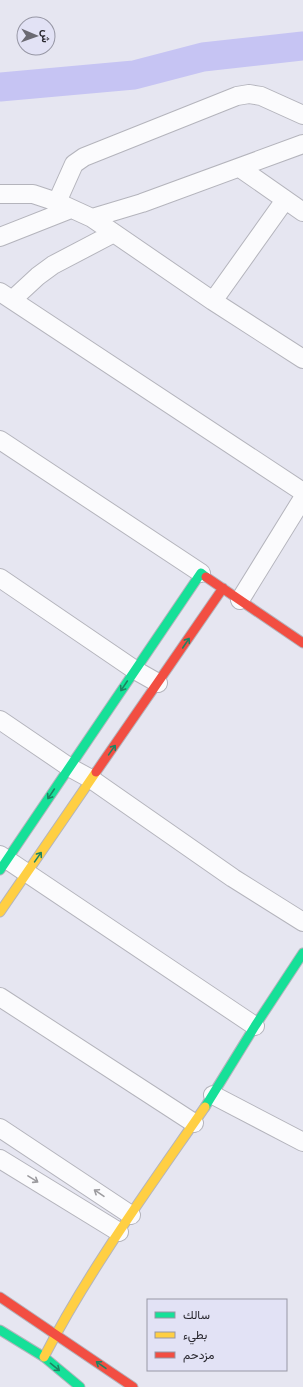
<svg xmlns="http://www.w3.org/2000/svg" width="303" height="1387" font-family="'Playfair Display',Vazirmatn,serif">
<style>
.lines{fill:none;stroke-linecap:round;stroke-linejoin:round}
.river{stroke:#c6c4f3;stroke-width:29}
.street-casing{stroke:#b4b4bc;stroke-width:20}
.fast-casing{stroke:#b4b4bc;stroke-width:11}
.slow-casing{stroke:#b4b4bc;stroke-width:11}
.jam-casing{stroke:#b4b4bc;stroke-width:11}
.street{stroke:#fbfbfd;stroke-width:18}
.fast{stroke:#16e098;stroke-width:9}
.slow{stroke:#ffcf43;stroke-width:9}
.jam{stroke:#f24e42;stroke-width:9}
.oneway{stroke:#1e8362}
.oneway2{stroke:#9c9b9f}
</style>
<rect width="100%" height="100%" fill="#e6e6f1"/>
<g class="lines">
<path class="river" d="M 0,87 L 134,75 L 203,57 L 303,46"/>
<defs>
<path id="street" d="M 240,168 L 303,212
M 0,194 L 33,194 L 57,202 L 92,218 L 213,301 L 303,359
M 57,202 L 74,164 L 84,157 L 237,96 L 249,94 L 261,96 L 303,115
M 92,218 L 142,203 L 303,144
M 0,237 L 71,209
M 0,292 L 303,492
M 12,300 L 38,276 L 53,265 L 114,233
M 213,301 L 285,200
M 0,440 L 201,573
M 0,578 L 135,670 L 158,683
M 240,600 L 303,498
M 0,720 L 69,767 L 91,779 L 233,878 L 303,922
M 0,855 L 255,1026
M 0,997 L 194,1123
M 213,1095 L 303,1142
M 0,1128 L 131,1215
M 0,1159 L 119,1232"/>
<path id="fast" d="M 0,870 L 201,573 L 206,577
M 205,1107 L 255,1026 L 303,953
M 0,1330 L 44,1357 L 80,1387"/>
<path id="slow" d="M 0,912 L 96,772
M 44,1357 C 89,1270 149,1188 205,1107"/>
<path id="jam" d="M 206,577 L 303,643
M 96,772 L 223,588
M 0,1297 L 133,1387"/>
</defs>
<use href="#street" class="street-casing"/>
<use href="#fast" class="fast-casing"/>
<use href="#slow" class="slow-casing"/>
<use href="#jam" class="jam-casing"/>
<use href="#street" class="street"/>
<use href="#fast" class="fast"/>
<use href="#slow" class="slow"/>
<use href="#jam" class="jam"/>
</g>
<defs><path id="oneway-shaft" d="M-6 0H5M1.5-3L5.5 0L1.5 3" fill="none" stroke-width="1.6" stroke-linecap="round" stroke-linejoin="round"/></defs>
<g class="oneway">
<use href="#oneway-shaft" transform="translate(186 643) rotate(-56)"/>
<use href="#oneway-shaft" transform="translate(124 686) rotate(124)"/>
<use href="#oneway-shaft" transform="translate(112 750) rotate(-55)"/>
<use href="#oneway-shaft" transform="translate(51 794) rotate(124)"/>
<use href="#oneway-shaft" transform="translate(38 857) rotate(-55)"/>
<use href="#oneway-shaft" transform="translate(101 1365) rotate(-145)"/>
<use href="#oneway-shaft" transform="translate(55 1367) rotate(39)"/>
</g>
<g class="oneway2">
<use href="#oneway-shaft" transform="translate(33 1179) rotate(32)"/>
<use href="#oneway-shaft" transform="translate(99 1193) rotate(-146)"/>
</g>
<rect x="147" y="1299" width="140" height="72" fill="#e2e2f5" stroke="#9797a5"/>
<rect x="155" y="1312" width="20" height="6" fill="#16e098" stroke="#9797a5"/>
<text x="183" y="1319" font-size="12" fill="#27262d">سالك</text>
<rect x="155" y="1332" width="20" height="6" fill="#ffcf43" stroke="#9797a5"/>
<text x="183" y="1339" font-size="12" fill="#27262d">بطيء</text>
<rect x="155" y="1352" width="20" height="6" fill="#f24e42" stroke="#9797a5"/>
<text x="183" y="1359" font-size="12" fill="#27262d">مزدحم</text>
<g transform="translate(36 36) rotate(92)"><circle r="19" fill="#e2e2f5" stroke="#9797a5"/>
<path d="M0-3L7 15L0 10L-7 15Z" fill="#6a6972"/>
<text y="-6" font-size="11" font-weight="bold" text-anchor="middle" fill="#27262d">ش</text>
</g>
</svg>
